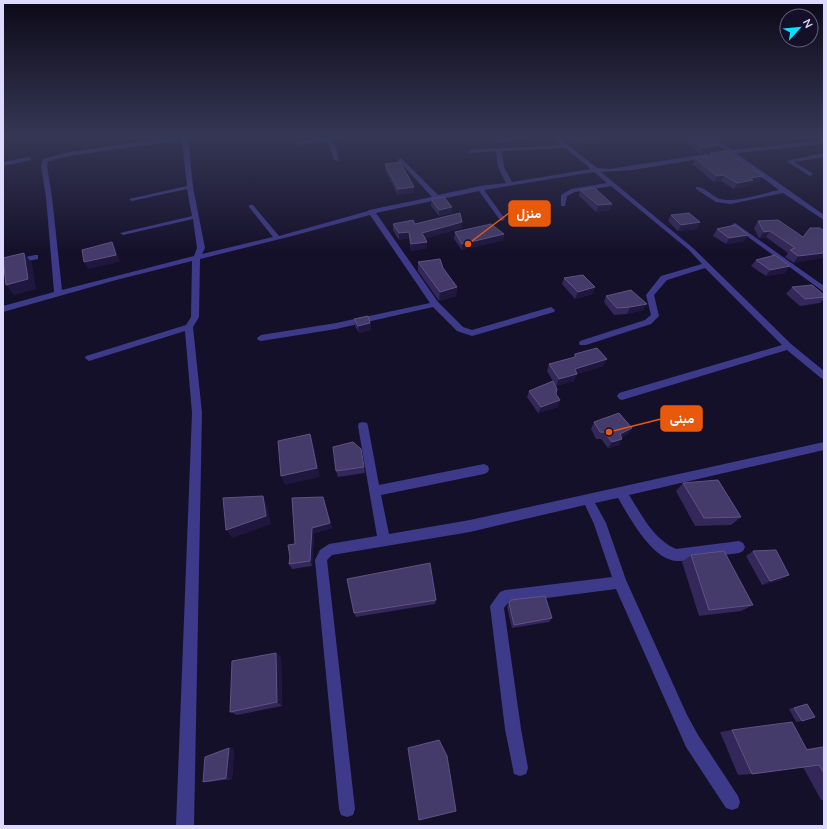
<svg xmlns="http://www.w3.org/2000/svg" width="827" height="829" font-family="Mulish,Vazirmatn,sans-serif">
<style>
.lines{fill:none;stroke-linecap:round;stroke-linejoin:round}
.minor{fill:#3e3a8a;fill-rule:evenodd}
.secondary{fill:#7570ff;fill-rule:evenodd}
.wall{fill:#332859}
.shaded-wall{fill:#1f173e}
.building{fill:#453b6a;stroke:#5d5482}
.leader{fill:none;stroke:#e8590c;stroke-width:1.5}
.callout-dot{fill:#e8590c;stroke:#15102a;stroke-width:1.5}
.callout{fill:#e8590c;stroke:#e8590c;stroke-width:1.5}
.callout-label{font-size:13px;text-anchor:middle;font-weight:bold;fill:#fff}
</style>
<rect width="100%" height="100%" fill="#15102a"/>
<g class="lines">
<path class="minor" d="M 181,136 L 187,136 L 188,138 L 193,187 L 205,248 L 202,254 L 273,237 L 249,207 L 249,205 L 253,205 L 279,236 L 368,211 L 369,210 L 432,197 L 399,161 L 398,160 L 401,158 L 438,195 L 480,186 L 506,183 L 498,167 L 496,151 L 471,153 L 469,152 L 469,150 L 561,145 L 551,136 L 557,136 L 597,168 L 609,169 L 726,151 L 705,136 L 711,136 L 732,150 L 824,140 L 824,144 L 736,153 L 824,215 L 824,220 L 783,193 L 730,204 L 716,202 L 696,189 L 696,187 C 705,186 712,197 720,199 C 735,203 764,193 779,190 L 730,154 L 633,170 L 601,172 L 693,248 L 791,344 L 824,371 L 824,379 L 821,378 L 787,350 L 622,400 L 619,399 L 617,396 L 619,393 L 782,345 L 705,268 L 667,280 L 654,295 L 659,316 L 651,324 L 586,345 L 580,345 L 579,343 L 580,341 L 645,320 L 651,315 L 646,295 L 661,276 L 702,264 L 689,250 L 611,186 L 575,192 L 567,196 L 565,206 L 561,206 L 561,195 L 571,189 L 607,183 L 594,172 L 484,190 L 505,219 L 502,221 L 500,220 L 479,191 L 376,213 L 438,302 L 463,327 L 472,330 L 551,307 L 555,310 L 554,312 L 472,336 L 457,331 L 433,307 L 336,329 L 261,341 L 258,340 L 257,338 L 261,335 L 336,323 L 430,303 L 370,215 L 292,236 L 200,259 L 199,317 L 193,327 L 202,413 L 194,826 L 176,826 L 192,413 L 185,331 L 89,361 L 85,358 L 86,356 L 186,325 L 191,317 L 192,261 L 116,280 L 3,312 L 3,306 L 54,292 L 46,197 L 41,166 L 43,159 L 69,152 ZM 182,140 L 187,186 L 129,199 L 132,201 L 187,189 L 192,216 L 120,233 L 123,235 L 193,219 L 197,248 L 194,256 L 62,290 L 52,197 L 47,166 L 48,161 L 69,156 ZM 565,148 L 591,169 L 512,182 L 504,167 L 502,151 Z
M 327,136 L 347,136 L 331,140 L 336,147 L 339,161 L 334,160 L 330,147 L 326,140 L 298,145 L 295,143 Z
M 522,136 L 536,136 L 497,143 L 494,141 Z
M 824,153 L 824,157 L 794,162 L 812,173 L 813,174 L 810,176 L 786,161 Z
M 29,157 L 31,158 L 31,160 L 3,166 L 3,162 Z
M 735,223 L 824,286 L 824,292 L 733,226 L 732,225 Z
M 35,255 L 38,255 L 38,259 L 3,266 L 3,262 Z
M 363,422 L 367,423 L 368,426 L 379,485 L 484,464 L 488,466 L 489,469 L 488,472 L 484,474 L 381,495 L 389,534 L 470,520 L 824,442 L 824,450 L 629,495 C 642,515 653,539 676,549 L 739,541 L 743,543 L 745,547 L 743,551 L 739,553 C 719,555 698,561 678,561 C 652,561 629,516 618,498 L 595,503 L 606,523 L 626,580 L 687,715 L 698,735 L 738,796 L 740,802 L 738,808 L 732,810 L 726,808 L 686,747 L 616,589 L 508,603 L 504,608 L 521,729 L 528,768 L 526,774 L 520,776 L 514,774 L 505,729 L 490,606 L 500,592 L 505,590 L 612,577 L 594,524 L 585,505 L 470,532 L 332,555 L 327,560 L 355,809 L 353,815 L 347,817 L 341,815 L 339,809 L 315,560 L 320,550 L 329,544 L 377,536 L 358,426 L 359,423 Z"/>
<path class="secondary" d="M 812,136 L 824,137 L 824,141 L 813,137 Z"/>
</g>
<path class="wall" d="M 559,136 L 610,136 L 610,143 L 573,147 Z
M 656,136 L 700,136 L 714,151 L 700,154 L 686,142 L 669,144 L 660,136 L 657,137 Z
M 710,153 L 763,176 L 759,182 L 751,183 L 749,186 L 734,189 L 721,181 L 714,182 L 692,164 L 695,158 L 708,157 Z
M 385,164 L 414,192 L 398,195 L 385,170 Z
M 580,190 L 612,204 L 610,210 L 596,212 L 579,196 Z
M 431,199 L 452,213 L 439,216 L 431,206 Z
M 671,215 L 700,222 L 697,229 L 678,231 L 668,221 Z
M 758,221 L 803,237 L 820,228 L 794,263 L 785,257 L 788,253 L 766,237 L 759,238 L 754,228 Z
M 393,224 L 462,228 L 426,238 L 427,248 L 411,251 L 409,238 L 399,240 L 393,230 Z
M 717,229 L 748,235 L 744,241 L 726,244 L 713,236 Z
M 455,232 L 504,234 L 503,240 L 462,250 L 454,239 Z
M 756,260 L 785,273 L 766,276 L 751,266 Z
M 418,262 L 443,268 L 457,287 L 456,296 L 439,301 L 418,271 Z
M 564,278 L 593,294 L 575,299 L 562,284 Z
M 792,287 L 824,295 L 824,299 L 820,303 L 800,306 L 786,294 Z
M 606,296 L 643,310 L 627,314 L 614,315 L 604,302 Z
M 354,319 L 370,323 L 371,330 L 359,333 L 355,326 Z
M 575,354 L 607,359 L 603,366 L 577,374 L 574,381 L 556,386 L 547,371 L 549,364 L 574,358 Z
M 529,391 L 556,394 L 560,400 L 558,407 L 538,413 L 527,397 Z
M 594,422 L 632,428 L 628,434 L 622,437 L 619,445 L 608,448 L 601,439 L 596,439 L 591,429 Z
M 361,449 L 365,473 L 338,477 L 336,471 Z
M 683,483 L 741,517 L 731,525 L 695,526 L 676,491 Z
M 325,503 L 332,528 L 314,533 L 312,566 L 292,569 L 289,564 L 295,544 Z
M 753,551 L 781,580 L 762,585 L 746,556 Z
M 691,555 L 753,605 L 741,611 L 699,616 L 682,562 Z
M 436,600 L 435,604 L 356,617 L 354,613 Z
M 509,603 L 552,618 L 549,622 L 512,628 L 507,607 Z
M 281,657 L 282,706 L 237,715 L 230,712 Z
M 807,704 L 802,721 L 796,722 L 789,709 Z
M 732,730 L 806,749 L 824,746 L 824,800 L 821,800 L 803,767 L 752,774 L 738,775 L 720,732 Z
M 229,748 L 234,749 L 232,779 L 209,782 L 203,782 Z"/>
<path class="shaded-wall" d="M 612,137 L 610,143 L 573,147 L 574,141 Z
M 689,137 L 686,142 L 669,144 L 672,138 Z
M 717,145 L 714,151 L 700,154 L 702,148 Z
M 724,175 L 721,181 L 714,182 L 717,176 Z
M 763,176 L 759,182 L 751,183 L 749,186 L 734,189 L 737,183 L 749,178 Z
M 414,187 L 414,192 L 398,195 L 398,189 Z
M 612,204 L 610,210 L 596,212 L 598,205 Z
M 452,207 L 452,213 L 439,216 L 439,210 Z
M 462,222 L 462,228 L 422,239 L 422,233 Z
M 700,222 L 697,229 L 678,231 L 681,225 Z
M 770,231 L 766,237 L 759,238 L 764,232 Z
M 409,232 L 409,238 L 399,240 L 399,233 Z
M 504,234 L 503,240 L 462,250 L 462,244 Z
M 748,235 L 744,241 L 726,244 L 729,238 Z
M 112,242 L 116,249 L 120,262 L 88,269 L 84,262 Z
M 427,242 L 427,248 L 411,251 L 411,244 Z
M 24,253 L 32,263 L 36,289 L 14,295 L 6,285 Z
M 824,253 L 824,258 L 794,263 L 798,256 Z
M 790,266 L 785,273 L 766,276 L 770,270 Z
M 457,287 L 456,296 L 439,301 L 440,292 Z
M 595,287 L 593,294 L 575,299 L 578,292 Z
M 647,304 L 643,310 L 627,314 L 630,307 Z
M 370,323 L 371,330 L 359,333 L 358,326 Z
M 607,359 L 603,366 L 577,374 L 574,381 L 556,386 L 559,379 L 575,369 Z
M 560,400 L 558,407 L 538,413 L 541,407 Z
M 632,428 L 628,434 L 616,440 L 620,434 Z
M 310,434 L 313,444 L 320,477 L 285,485 L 281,476 Z
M 622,439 L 619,445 L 608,448 L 612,442 Z
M 263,496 L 267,505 L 271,524 L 232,538 L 226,530 Z
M 325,503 L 332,528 L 314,533 L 312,566 L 310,561 L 312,528 Z
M 789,575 L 781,580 L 762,585 L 770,581 Z
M 276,653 L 281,657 L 282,706 L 277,702 Z
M 229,748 L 234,749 L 232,779 L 226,778 Z"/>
<path class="building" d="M 568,136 L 610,136 L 612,137 L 574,141 Z
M 669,136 L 700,136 L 717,145 L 702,148 L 689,137 L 672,138 Z
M 725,151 L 763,176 L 749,178 L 753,180 L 737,183 L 724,175 L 717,176 L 695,158 L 713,156 L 710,153 Z
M 400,162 L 414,187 L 398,189 L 385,164 Z
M 595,188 L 612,204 L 598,205 L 580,190 Z
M 444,197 L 452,207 L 439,210 L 431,199 Z
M 460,213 L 462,222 L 422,233 L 427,242 L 411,244 L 409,232 L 399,233 L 393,224 L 413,220 L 415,224 Z
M 689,213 L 700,222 L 681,225 L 671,215 Z
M 778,220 L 803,237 L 810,228 L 820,228 L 824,231 L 824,253 L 798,256 L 790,250 L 795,248 L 770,231 L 764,232 L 758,221 Z
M 491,224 L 504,234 L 462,244 L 455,232 Z
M 735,225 L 748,235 L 729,238 L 717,229 Z
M 112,242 L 116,255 L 84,262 L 82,250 Z
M 24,253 L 28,279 L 6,285 L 3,258 Z
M 775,255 L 790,266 L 770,270 L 756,260 Z
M 440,259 L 443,268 L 457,287 L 440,292 L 418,262 Z
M 583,275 L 595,287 L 578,292 L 564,278 Z
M 812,285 L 824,295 L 824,297 L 805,299 L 792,287 Z
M 631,290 L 647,304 L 630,307 L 617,308 L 606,296 Z
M 368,316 L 370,323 L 358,326 L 354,319 Z
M 597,348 L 607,359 L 575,369 L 577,374 L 559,379 L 549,364 L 575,357 L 575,354 Z
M 553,381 L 557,389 L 556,394 L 560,400 L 541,407 L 529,391 Z
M 619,413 L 632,428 L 620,434 L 622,439 L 612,442 L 604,432 L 600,432 L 594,422 Z
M 310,434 L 317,468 L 281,476 L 278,441 Z
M 353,442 L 361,449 L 364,467 L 336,471 L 333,447 Z
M 718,480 L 741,517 L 704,518 L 683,483 Z
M 263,496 L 266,516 L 226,530 L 223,498 Z
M 323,497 L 330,523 L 312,528 L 310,561 L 289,564 L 290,557 L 288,545 L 295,544 L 292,498 Z
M 776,550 L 789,575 L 770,581 L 753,551 Z
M 724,551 L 753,605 L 709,610 L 691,555 Z
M 430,563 L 436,600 L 354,613 L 347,579 Z
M 545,596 L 552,618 L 514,625 L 509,603 L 511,600 Z
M 276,653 L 277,702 L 230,712 L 232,661 Z
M 807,704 L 815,717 L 802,721 L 794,708 Z
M 792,722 L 807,750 L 824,747 L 824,773 L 819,765 L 752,774 L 732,730 Z
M 439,740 L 447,756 L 456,811 L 419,820 L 408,748 Z
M 229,748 L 226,778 L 203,782 L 205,757 Z"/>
<linearGradient id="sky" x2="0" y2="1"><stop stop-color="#0c0917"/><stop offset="0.54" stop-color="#353755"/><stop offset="1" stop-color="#353755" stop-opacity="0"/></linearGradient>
<rect width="827" height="252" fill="url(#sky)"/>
<path class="leader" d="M468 244L509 213M609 432L661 419"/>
<g class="callout-dot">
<circle cx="468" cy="244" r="4"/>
<circle cx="609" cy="432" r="4"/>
</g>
<g class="callout">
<rect x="509" y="201" width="41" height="25" rx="4"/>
<rect x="661" y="406" width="41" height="25" rx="4"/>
</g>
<g class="callout-label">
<text x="529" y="218">منزل</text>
<text x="682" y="423">مبنى</text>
</g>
<rect width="827" height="829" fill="none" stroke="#ded9ff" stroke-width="8"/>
<g transform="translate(799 28) rotate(63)"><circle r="19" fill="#15102a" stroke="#65607f"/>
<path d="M0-3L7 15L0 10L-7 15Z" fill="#05e2ff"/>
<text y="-6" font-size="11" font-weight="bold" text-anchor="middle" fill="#ded9ff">N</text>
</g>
</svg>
